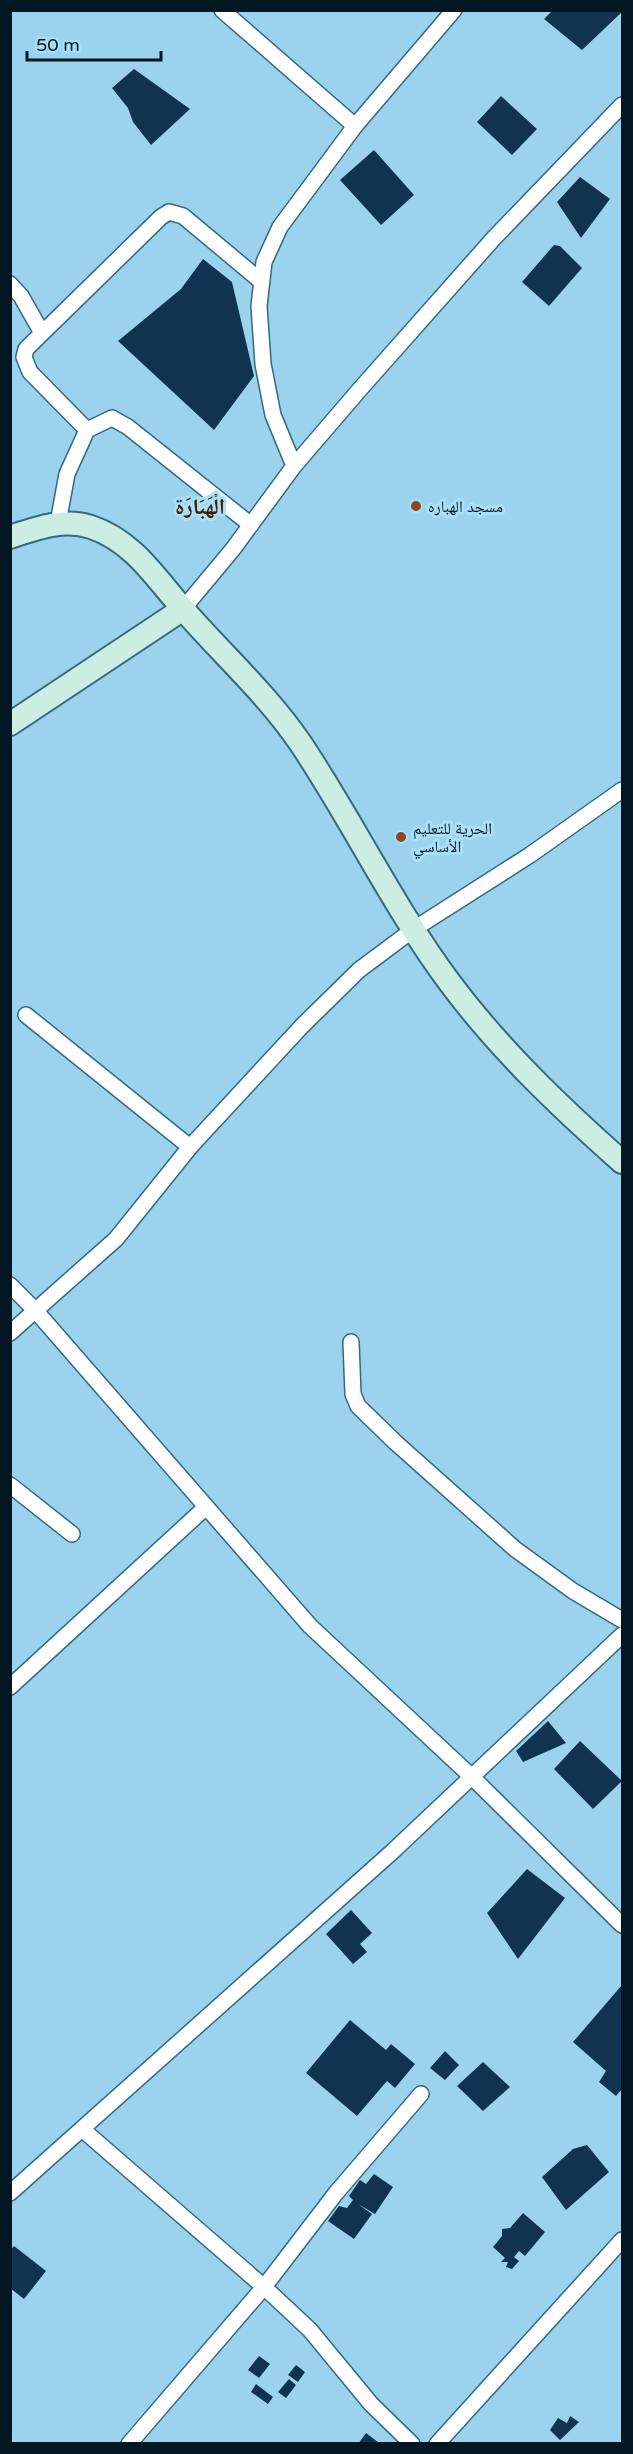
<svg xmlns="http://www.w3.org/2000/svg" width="633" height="2454" font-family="'Varela Round','Noto Naskh Arabic',sans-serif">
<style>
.building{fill:#113352}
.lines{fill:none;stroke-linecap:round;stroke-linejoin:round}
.street-casing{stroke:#336981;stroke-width:18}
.secondary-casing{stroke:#336981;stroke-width:26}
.street{stroke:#fff;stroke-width:15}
.secondary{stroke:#cbede2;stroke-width:22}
.poi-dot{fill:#8d481d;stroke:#a8e0fb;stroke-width:2}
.labels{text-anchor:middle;stroke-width:6;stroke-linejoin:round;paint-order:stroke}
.poi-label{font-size:16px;fill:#021721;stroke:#a8e0fb;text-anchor:start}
.district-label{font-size:22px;font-weight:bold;fill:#481b00;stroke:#a8e0fb}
</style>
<rect width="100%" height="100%" fill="#9bd3ee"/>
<path class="building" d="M 553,10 L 622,10 L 622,12 L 582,50 L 544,19 Z
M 134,69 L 190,109 L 151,145 L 133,122 L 128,108 L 112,88 Z
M 501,96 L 537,129 L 512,155 L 477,122 Z
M 374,150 L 414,195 L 381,225 L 340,180 Z
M 580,177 L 610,199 L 581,238 L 557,202 Z
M 554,245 L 560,246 L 582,268 L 549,306 L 522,282 Z
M 203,259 L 232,282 L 254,376 L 214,430 L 118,341 L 181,289 Z
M 548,1721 L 566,1743 L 523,1762 L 516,1751 Z
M 580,1741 L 622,1781 L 593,1809 L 554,1769 Z
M 527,1869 L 565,1898 L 518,1959 L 487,1913 Z
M 351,1910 L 372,1933 L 360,1944 L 367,1952 L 353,1964 L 326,1934 Z
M 622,1985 L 622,2089 L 616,2096 L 599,2082 L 606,2071 L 573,2042 Z
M 350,2020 L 386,2050 L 391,2044 L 415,2064 L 395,2088 L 387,2081 L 357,2116 L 306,2073 Z
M 445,2051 L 459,2065 L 445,2080 L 430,2068 Z
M 483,2062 L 510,2087 L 483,2111 L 457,2086 Z
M 587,2145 L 609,2172 L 566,2210 L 542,2177 L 573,2149 Z
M 374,2174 L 393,2187 L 375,2214 L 358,2204 L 372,2214 L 354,2239 L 328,2221 L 339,2206 L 347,2208 L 353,2200 L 349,2196 L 360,2180 L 366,2184 Z
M 523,2213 L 545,2232 L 525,2256 L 519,2251 L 514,2257 L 519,2261 L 512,2269 L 506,2267 L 508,2262 L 501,2262 L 505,2258 L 493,2247 L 502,2236 L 502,2229 L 510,2228 Z
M 14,2246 L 46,2271 L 24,2299 L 10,2288 L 10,2251 Z
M 259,2356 L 270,2364 L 259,2378 L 248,2370 Z
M 296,2365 L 305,2372 L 298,2382 L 288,2375 Z
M 289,2379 L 296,2385 L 286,2398 L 278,2392 Z
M 256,2384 L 273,2397 L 268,2404 L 251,2392 Z
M 570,2416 L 579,2422 L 560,2440 L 550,2430 L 558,2418 L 567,2423 Z
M 366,2433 L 378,2442 L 377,2444 L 358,2444 Z"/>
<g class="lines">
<defs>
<path id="street" d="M 222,10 L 355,126
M 10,284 L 21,296 L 42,333
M 87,430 L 112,418 L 128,427 L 251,525
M 294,466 L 273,415 L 263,364 L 259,306 L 264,262 L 280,227 L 355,126 L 454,10
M 58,523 L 67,474 L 87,430 L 30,372 L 24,357 L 26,349 L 161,217 L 169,212 L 183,216 L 262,282
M 183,609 L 233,549 L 294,466 L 361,388 L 494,238 L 622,105
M 26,1015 L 190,1147
M 10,1285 L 35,1310 L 310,1626 L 472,1777 L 622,1925
M 10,1333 L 116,1239 L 190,1147 L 302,1026 L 359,970 L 414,929 L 530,855 L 622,790
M 351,1342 L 353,1394 L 358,1406 L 395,1442 L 515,1549 L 573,1591 L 622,1620
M 10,1485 L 72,1534
M 10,1687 L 206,1507
M 82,2129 L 264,2287 L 310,2330 L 371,2404 L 412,2444
M 10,2193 L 392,1852 L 622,1635
M 129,2444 L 264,2287 L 336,2193 L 421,2094
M 437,2444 L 622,2240"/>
<path id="secondary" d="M 10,537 C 37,528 64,518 91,527 C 133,541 155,577 183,609 C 222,654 267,694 301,744 C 353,822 394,908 450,983 C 500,1050 560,1107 622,1162
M 10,724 L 183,609"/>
</defs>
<use href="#street" class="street-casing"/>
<use href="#secondary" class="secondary-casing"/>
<use href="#street" class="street"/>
<use href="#secondary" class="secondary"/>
</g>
<g class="poi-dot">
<circle cx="416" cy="506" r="6"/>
<circle cx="401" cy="837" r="6"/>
</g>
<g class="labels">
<g class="poi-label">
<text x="428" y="512">مسجد الهباره</text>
<text x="413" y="834">الحرية للتعليم<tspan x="413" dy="18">الأساسي</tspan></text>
</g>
<g class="district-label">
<text x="200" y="514">الْهَبَارَة</text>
</g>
</g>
<rect width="633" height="2454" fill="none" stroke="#021721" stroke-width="24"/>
<path d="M27 51v9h134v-9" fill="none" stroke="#021721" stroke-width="3"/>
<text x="36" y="51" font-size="18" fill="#021721" stroke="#a8e0fb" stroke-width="4.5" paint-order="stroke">50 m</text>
</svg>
